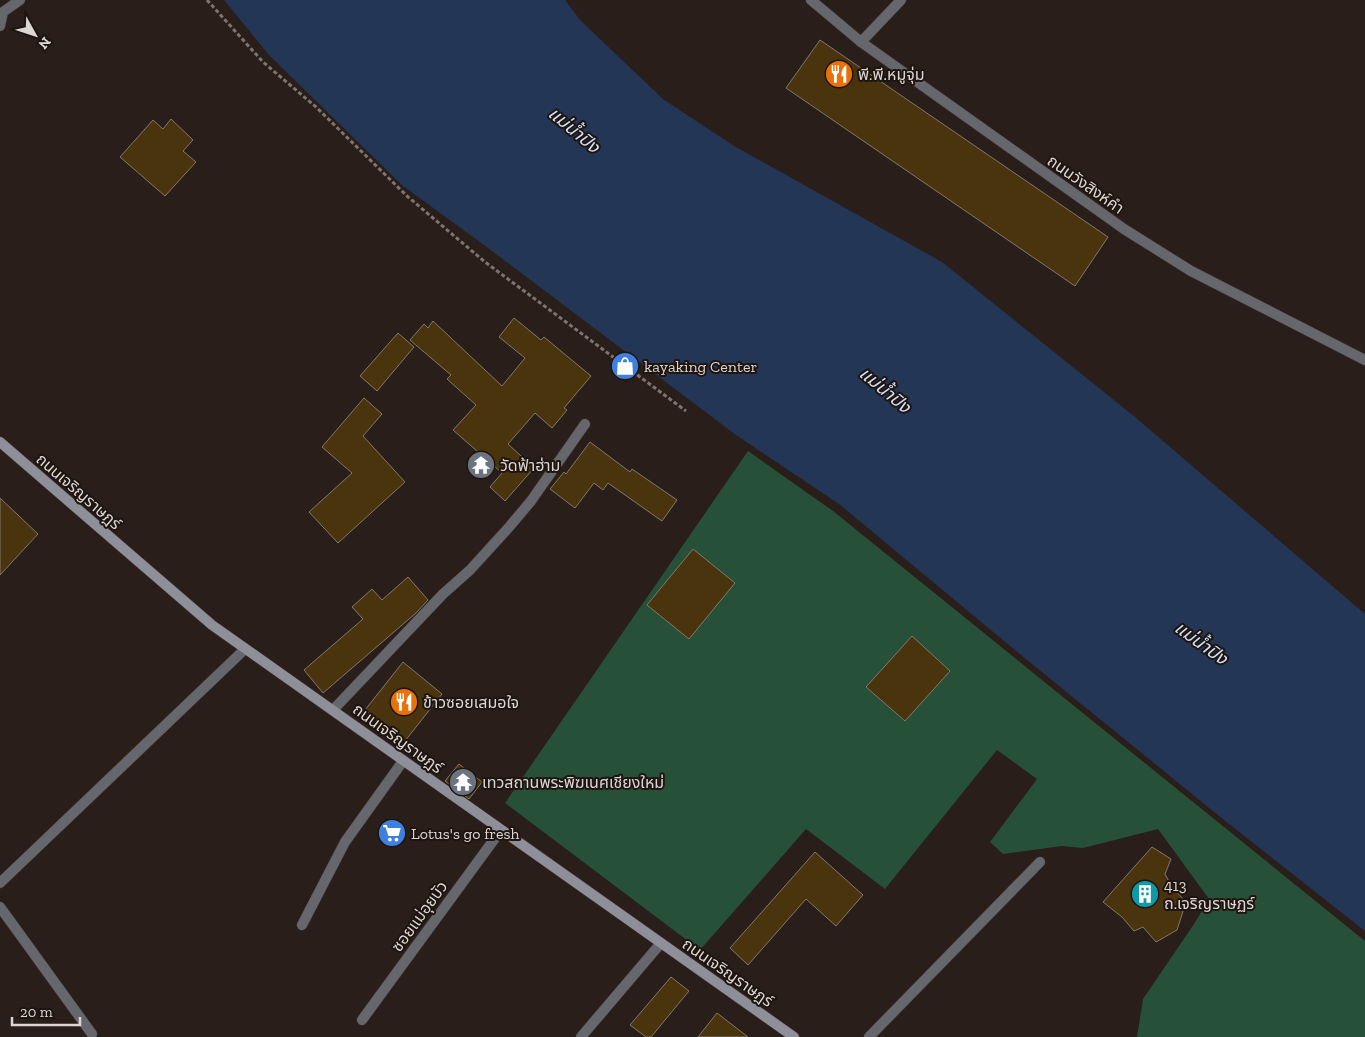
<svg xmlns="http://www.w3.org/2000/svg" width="1365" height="1037" font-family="'Zilla Slab','Noto Sans Thai',serif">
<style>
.forest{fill:#275039}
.water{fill:#243655}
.building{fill:#49340d;stroke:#81796e}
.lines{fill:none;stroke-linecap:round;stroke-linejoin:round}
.service-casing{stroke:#423833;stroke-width:11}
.minor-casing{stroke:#423833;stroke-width:11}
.tertiary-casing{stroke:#423833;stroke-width:11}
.secondary-casing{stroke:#423833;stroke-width:11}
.path{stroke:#7e7570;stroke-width:3;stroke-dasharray:4 2.5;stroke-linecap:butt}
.service{stroke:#66676d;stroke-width:10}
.minor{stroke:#66676d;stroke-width:10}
.tertiary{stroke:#66676d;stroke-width:10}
.secondary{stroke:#8e8f98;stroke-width:10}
.labels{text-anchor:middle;stroke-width:4;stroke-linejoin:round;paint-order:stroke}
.poi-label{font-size:16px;fill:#ddd6d2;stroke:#1f1510;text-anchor:start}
.street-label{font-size:16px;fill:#ddd6d2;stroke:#1f1510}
.water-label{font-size:18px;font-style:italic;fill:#d1dff7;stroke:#1f1510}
</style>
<rect width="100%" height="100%" fill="#291e19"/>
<path class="forest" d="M 748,451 L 833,511 L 1365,941 L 1365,1037 L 1137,1037 L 1143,999 L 1194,924 L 1209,899 L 1158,829 L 1083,848 L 1062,846 L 1003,854 L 990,842 L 1037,779 L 997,750 L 885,889 L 806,829 L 700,950 L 505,803 Z"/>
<path class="water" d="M 224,0 L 565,0 L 580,20 L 663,99 L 734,146 L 942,262 L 1135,417 L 1365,614 L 1365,931 L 1224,820 L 1021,655 L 839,504 L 736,435 L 484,245 L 403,186 L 269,55 Z"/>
<path class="building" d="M 820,40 L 1108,237 L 1075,286 L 786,88 Z
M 171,119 L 193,140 L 183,151 L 196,162 L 165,196 L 120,157 L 153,120 L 163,129 Z
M 514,318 L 541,340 L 544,337 L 591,376 L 564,408 L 567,410 L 552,428 L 535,413 L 508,444 L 534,468 L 505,501 L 490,487 L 502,473 L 453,430 L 476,405 L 447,379 L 451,375 L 410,340 L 424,324 L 428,328 L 433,321 L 502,386 L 525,358 L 499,337 Z
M 398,333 L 414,347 L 377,391 L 360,376 Z
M 364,398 L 382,414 L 363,436 L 405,482 L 338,543 L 309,512 L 352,473 L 322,447 Z
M 590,442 L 630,472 L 632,469 L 677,500 L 662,521 L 608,483 L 603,490 L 594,483 L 575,508 L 550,489 L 564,472 L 566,474 Z
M 0,498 L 38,534 L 0,575 Z
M 693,549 L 735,583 L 689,639 L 647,605 Z
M 408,577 L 428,600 L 416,613 L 323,693 L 304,670 L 363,619 L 352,607 L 372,589 L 382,600 Z
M 912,636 L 950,671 L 905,721 L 866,687 Z
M 403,662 L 442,694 L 405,741 L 365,710 Z
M 459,764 L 482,782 L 469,799 L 445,781 Z
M 1152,847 L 1171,859 L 1165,874 L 1172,887 L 1186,902 L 1177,930 L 1156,942 L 1143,927 L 1134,931 L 1122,917 L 1103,902 Z
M 815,852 L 863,895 L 836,926 L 806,899 L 748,965 L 730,948 Z
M 671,977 L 689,991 L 651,1037 L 646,1037 L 630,1025 Z
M 717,1013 L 748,1037 L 698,1037 Z"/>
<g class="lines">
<defs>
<path id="service" d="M 0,26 L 3,12 L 20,0
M 302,925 L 345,842 L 403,761
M 869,1037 L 1040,862"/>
<path id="minor" d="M 861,42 L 901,0
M 333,710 L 443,594 L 470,570 L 510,526 L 531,501 L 585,424
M 0,883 L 245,649
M 0,907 L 92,1034
M 362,1020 L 501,830
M 581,1037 L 661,943"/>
<path id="tertiary" d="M 811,0 L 861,42 L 1124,229 L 1191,271 L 1365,360"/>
<path id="secondary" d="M 0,442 L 212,625 L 794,1037"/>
</defs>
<use href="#service" class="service-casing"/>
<use href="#minor" class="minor-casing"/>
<use href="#tertiary" class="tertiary-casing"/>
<use href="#secondary" class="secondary-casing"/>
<path class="path" d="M 207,0 L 263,62 L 316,107 L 407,196 L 485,262 L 686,411"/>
<use href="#service" class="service"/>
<use href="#minor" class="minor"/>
<use href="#tertiary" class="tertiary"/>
<use href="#secondary" class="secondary"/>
</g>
<defs>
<symbol id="restaurant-disc" viewBox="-11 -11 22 22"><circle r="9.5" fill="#e8710a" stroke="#1f1510"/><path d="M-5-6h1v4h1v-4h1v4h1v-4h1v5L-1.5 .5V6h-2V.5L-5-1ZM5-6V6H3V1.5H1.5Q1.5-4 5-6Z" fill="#fff"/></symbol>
<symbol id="shop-disc" viewBox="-11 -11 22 22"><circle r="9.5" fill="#3f7fe0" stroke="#1f1510"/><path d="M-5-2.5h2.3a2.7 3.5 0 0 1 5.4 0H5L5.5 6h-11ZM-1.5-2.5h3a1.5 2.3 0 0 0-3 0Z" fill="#fff"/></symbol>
<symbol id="temple-disc" viewBox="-11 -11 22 22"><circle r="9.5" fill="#6b7280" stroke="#1f1510"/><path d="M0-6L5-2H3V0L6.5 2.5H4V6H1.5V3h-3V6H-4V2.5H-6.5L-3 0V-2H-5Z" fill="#fff"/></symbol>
<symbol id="supermarket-disc" viewBox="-11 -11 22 22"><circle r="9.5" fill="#3f7fe0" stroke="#1f1510"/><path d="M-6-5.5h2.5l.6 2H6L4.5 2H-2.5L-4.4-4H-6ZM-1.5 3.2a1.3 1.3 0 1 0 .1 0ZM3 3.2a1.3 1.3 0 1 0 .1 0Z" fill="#fff"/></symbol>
<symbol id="building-disc" viewBox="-11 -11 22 22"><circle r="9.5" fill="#0f9aa8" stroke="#1f1510"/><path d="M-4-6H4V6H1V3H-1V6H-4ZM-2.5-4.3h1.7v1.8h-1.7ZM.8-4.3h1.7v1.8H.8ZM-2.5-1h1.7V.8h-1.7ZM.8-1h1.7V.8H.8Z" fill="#fff"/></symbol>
</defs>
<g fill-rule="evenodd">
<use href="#restaurant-disc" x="823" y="58" width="32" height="32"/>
<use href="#shop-disc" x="609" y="350" width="32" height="32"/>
<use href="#temple-disc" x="465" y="449" width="32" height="32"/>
<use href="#restaurant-disc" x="388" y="686" width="32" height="32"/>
<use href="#temple-disc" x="447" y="766" width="32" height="32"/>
<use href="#supermarket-disc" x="376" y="817" width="32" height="32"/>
<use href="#building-disc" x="1129" y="878" width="32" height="32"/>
</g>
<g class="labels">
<g class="poi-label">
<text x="858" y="80">พี.พี.หมูจุ่ม</text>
<text x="644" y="372">kayaking Center</text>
<text x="500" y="471">วัดฟ้าฮ่าม</text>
<text x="423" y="708">ข้าวซอยเสมอใจ</text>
<text x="482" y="788">เทวสถานพระพิฆเนศเชียงใหม่</text>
<text x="411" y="839">Lotus's go fresh</text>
<text x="1164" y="891">413<tspan x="1164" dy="18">ถ.เจริญราษฏร์</tspan></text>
</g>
<g class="street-label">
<text transform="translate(1086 184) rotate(35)" y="6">ถนนวังสิงห์คำ</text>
<text transform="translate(79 491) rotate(41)" y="6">ถนนเจริญราษฎร์</text>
<text transform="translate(398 738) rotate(36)" y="6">ถนนเจริญราษฎร์</text>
<text transform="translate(419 916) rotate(-54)" y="6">ซอยแม่อุยบัว</text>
<text transform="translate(728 972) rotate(35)" y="6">ถนนเจริญราษฎร์</text>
</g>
<g class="water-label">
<text transform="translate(574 130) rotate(40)" y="6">แม่น้ำปิง</text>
<text transform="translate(885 390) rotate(40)" y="6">แม่น้ำปิง</text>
<text transform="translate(1201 643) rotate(36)" y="6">แม่น้ำปิง</text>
</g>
</g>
<g transform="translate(35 35) rotate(130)" stroke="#1f1510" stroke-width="4" paint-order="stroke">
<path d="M0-4L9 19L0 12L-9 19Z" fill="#ddd6d2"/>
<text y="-8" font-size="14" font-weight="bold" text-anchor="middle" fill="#ddd6d2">N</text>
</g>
<path d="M12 1017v8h68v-8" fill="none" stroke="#ddd6d2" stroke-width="2.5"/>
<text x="20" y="1017" font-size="15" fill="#ddd6d2" stroke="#1f1510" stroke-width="4" paint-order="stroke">20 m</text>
</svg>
